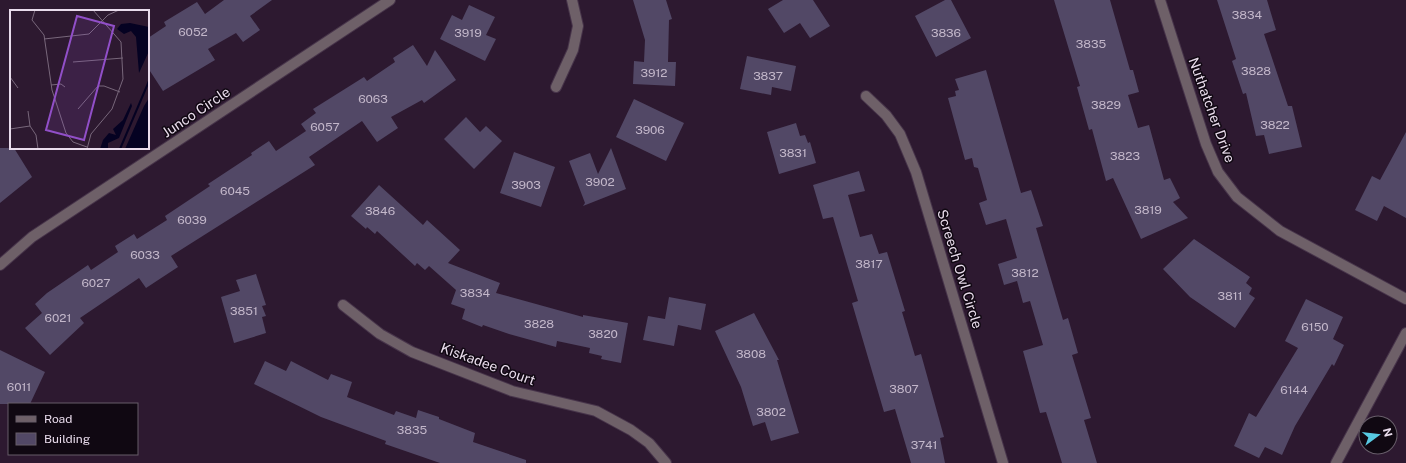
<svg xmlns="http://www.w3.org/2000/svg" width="1406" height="463" font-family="'Public Sans',sans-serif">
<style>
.building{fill:#524866}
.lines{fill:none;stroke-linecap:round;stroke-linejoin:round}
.minor-casing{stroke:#47344a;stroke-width:12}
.minor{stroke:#6e6068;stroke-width:10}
.labels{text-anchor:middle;stroke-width:3;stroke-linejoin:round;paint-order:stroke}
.number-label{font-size:12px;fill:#c3b7ca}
.street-label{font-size:14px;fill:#e9dcec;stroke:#100812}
.inset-river{fill:none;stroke:#050222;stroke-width:2}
.inset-road{fill:none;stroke:#78677b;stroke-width:1}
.view{fill:#914fc8;fill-opacity:0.15;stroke:#914fc8;stroke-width:2}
.inset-edge{fill:none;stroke:#e9dcec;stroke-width:2}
</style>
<rect width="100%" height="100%" fill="#2d1930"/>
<path class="building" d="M 224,0 L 272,0 L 250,16 L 260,30 L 243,42 L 236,33 L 208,49 L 215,60 L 163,91 L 148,68 L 148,38 L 166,26 L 164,22 L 197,2 L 205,14 Z
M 633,0 L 666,0 L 672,19 L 669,20 L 668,62 L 676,62 L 675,86 L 633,84 L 634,61 L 644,62 L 645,40 Z
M 783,0 L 813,0 L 830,26 L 810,38 L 800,23 L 784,33 L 768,9 Z
M 945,0 L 951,0 L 971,38 L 936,57 L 915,16 Z
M 1054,0 L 1110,0 L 1130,70 L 1133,70 L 1139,92 L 1128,95 L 1138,128 L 1149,125 L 1164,180 L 1170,178 L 1180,198 L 1173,202 L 1188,218 L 1141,239 L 1113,178 L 1106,181 L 1092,129 L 1089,130 L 1077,87 L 1080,86 Z
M 1217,0 L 1267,0 L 1276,30 L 1264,34 L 1288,106 L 1292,106 L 1302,147 L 1269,154 L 1264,135 L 1256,136 L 1246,93 L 1243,94 L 1232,61 L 1236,59 Z
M 469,5 L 495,17 L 486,35 L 496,39 L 485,61 L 440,39 L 452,15 L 462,20 Z
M 413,45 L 427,66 L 435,50 L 456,80 L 424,103 L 422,100 L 391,117 L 398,128 L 377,142 L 362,121 L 309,157 L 315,165 L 171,256 L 178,267 L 146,288 L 139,278 L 80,318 L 84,323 L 50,355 L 25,328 L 42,313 L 35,304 L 47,293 L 88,265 L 91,270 L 118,252 L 115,246 L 134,234 L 137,239 L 167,220 L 165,216 L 210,186 L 208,184 L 252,155 L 251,153 L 269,141 L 276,151 L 306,131 L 301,124 L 316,113 L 313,109 L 364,77 L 367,81 L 395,62 L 393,58 Z
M 747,56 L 796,66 L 791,91 L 772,87 L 771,95 L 740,89 Z
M 986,70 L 1021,193 L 1031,190 L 1043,226 L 1036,228 L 1063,320 L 1068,318 L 1078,353 L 1072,355 L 1091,418 L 1084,420 L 1097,463 L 1062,463 L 1046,412 L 1040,413 L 1023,351 L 1043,345 L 1030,301 L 1023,303 L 1017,281 L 1004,285 L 998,264 L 1017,258 L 1006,219 L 986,225 L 979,203 L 987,200 L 978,168 L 974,167 L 972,158 L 965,160 L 959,138 L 948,98 L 956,96 L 955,91 L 959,90 L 955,79 Z
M 634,99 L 684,123 L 666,161 L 616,137 Z
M 466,117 L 480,132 L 486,126 L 502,141 L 474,169 L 444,139 Z
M 796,123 L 800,136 L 805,135 L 808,143 L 810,142 L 816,163 L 779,174 L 767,132 Z
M 1406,132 L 1406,218 L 1384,206 L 1377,221 L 1355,210 L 1372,176 L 1380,180 Z
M 0,148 L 14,148 L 32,177 L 0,203 Z
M 611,148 L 626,189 L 583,206 L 585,203 L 569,161 L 590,153 L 598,174 Z
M 514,152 L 555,167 L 541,207 L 500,193 Z
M 859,171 L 865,191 L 848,195 L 860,237 L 872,234 L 879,254 L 887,252 L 905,311 L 902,312 L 915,356 L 921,354 L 944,437 L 940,438 L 945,463 L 911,463 L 895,409 L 884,412 L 852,303 L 858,301 L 833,217 L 823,219 L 813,185 Z
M 379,185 L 423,225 L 427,220 L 460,250 L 448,263 L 500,283 L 496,293 L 583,317 L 583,315 L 628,323 L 621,363 L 601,359 L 602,356 L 589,353 L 590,348 L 557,341 L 556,347 L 509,334 L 483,325 L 482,327 L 462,319 L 465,309 L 451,304 L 456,290 L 429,266 L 425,270 L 417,263 L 415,266 L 377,231 L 375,234 L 367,227 L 366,229 L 351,216 Z
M 1194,239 L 1250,277 L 1246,283 L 1252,288 L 1249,294 L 1255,298 L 1235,328 L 1190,297 L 1163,269 Z
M 256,274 L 266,305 L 262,306 L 266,316 L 262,317 L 266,333 L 234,343 L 221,297 L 240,291 L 236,280 Z
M 669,297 L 706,304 L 701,330 L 678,325 L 674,346 L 643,340 L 648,316 L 665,319 Z
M 1306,299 L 1343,317 L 1333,339 L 1344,345 L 1334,366 L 1332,364 L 1295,426 L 1282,455 L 1265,447 L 1259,458 L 1234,446 L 1249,413 L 1256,417 L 1298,348 L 1285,341 Z
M 754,313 L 779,360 L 777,360 L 799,433 L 771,441 L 765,422 L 753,426 L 741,387 L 715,331 Z
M 0,350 L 45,372 L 30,404 L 0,404 Z
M 265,361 L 286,371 L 291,361 L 328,380 L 331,374 L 352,382 L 347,397 L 394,415 L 396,411 L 416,418 L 418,410 L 439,417 L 439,419 L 475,433 L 473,442 L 526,460 L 526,463 L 440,463 L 385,444 L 386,441 L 321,417 L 254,384 Z"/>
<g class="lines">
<defs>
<path id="minor" d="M 1160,0 L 1206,144 L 1218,172 L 1237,197 L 1280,231 L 1406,299
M 556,87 L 573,50 L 578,26 L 572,0
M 866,96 L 886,115 L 900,134 L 916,172 L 1003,463
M 0,265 L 32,237 L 390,0
M 343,305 L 380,334 L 412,352 L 512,391 L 596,411 L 631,430 L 649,443 L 666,463
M 1336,463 L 1406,333"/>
</defs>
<use href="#minor" class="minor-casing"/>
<use href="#minor" class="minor"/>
</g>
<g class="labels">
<g class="number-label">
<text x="1247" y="19">3834</text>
<text x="193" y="36">6052</text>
<text x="468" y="37">3919</text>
<text x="946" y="37">3836</text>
<text x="1091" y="48">3835</text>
<text x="1256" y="75">3828</text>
<text x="654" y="77">3912</text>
<text x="768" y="80">3837</text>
<text x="373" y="103">6063</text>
<text x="1106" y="109">3829</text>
<text x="1275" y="129">3822</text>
<text x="325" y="131">6057</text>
<text x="650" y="134">3906</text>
<text x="793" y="157">3831</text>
<text x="1125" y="160">3823</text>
<text x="600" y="186">3902</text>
<text x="526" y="189">3903</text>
<text x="235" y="195">6045</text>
<text x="1148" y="214">3819</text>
<text x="380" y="215">3846</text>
<text x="192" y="224">6039</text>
<text x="145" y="259">6033</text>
<text x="869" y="268">3817</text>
<text x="1025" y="277">3812</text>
<text x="96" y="287">6027</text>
<text x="475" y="297">3834</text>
<text x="1230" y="300">3811</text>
<text x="244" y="315">3851</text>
<text x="58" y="322">6021</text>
<text x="539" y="328">3828</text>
<text x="1315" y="331">6150</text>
<text x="603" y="338">3820</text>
<text x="751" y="358">3808</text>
<text x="19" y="391">6011</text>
<text x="904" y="393">3807</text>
<text x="1294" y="394">6144</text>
<text x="771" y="416">3802</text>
<text x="412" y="434">3835</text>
<text x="924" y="449">3741</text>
</g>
<g class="street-label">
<text transform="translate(1212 110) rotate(70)" y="5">Nuthatcher Drive</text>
<text transform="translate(196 112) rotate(-34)" y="5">Junco Circle</text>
<text transform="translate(960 269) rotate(73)" y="5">Screech Owl Circle</text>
<text transform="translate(488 364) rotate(20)" y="5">Kiskadee Court</text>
</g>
</g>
<g transform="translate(10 10)">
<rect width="139" height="139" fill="#2d1930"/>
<path d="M 120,13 L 139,17 L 139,41 L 129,63 L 126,27 L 121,21 L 114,24 L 107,19 L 111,14 ZM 139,88 L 139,139 L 115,139 L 134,96 ZM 121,93 L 122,96 L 109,128 L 98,133 L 98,139 L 90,139 L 93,130 L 99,123 L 106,125 L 103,119 L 113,110 Z" fill="#050222"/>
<path class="inset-river" d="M 110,139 L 139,71"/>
<path class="inset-road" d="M 25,0 L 22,10 L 34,25 L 42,80 L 56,123 L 63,132 L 77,137M 25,0 L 45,0M 34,29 L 79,24 L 98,5 L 109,0M 63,52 L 113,48M 0,67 L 8,78M 41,75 L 51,74 L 55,77M 68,99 L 88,76 L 94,76 L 110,82M 20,116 L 26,125 L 28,139M 0,119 L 20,116 L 18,101M 77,139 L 81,124 L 102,99 L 113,69 L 111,32 L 83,0"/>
<path class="view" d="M 67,6 L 104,16 L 74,130 L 36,120 Z"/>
<rect width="139" height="139" class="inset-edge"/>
</g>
<rect x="8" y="403" width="130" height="52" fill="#100812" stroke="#675d69"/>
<rect x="16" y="416" width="20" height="6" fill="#6e6068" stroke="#675d69"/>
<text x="44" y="423" font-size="12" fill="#e9dcec">Road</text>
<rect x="16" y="433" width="20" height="12" fill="#524866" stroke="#675d69"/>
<text x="44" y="443" font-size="12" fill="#e9dcec">Building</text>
<g transform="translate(1378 435) rotate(75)"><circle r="19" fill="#100812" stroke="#675d69"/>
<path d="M0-3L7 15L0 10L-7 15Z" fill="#57c9e2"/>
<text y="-6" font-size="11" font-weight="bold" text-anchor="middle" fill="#e9dcec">N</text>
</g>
</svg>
